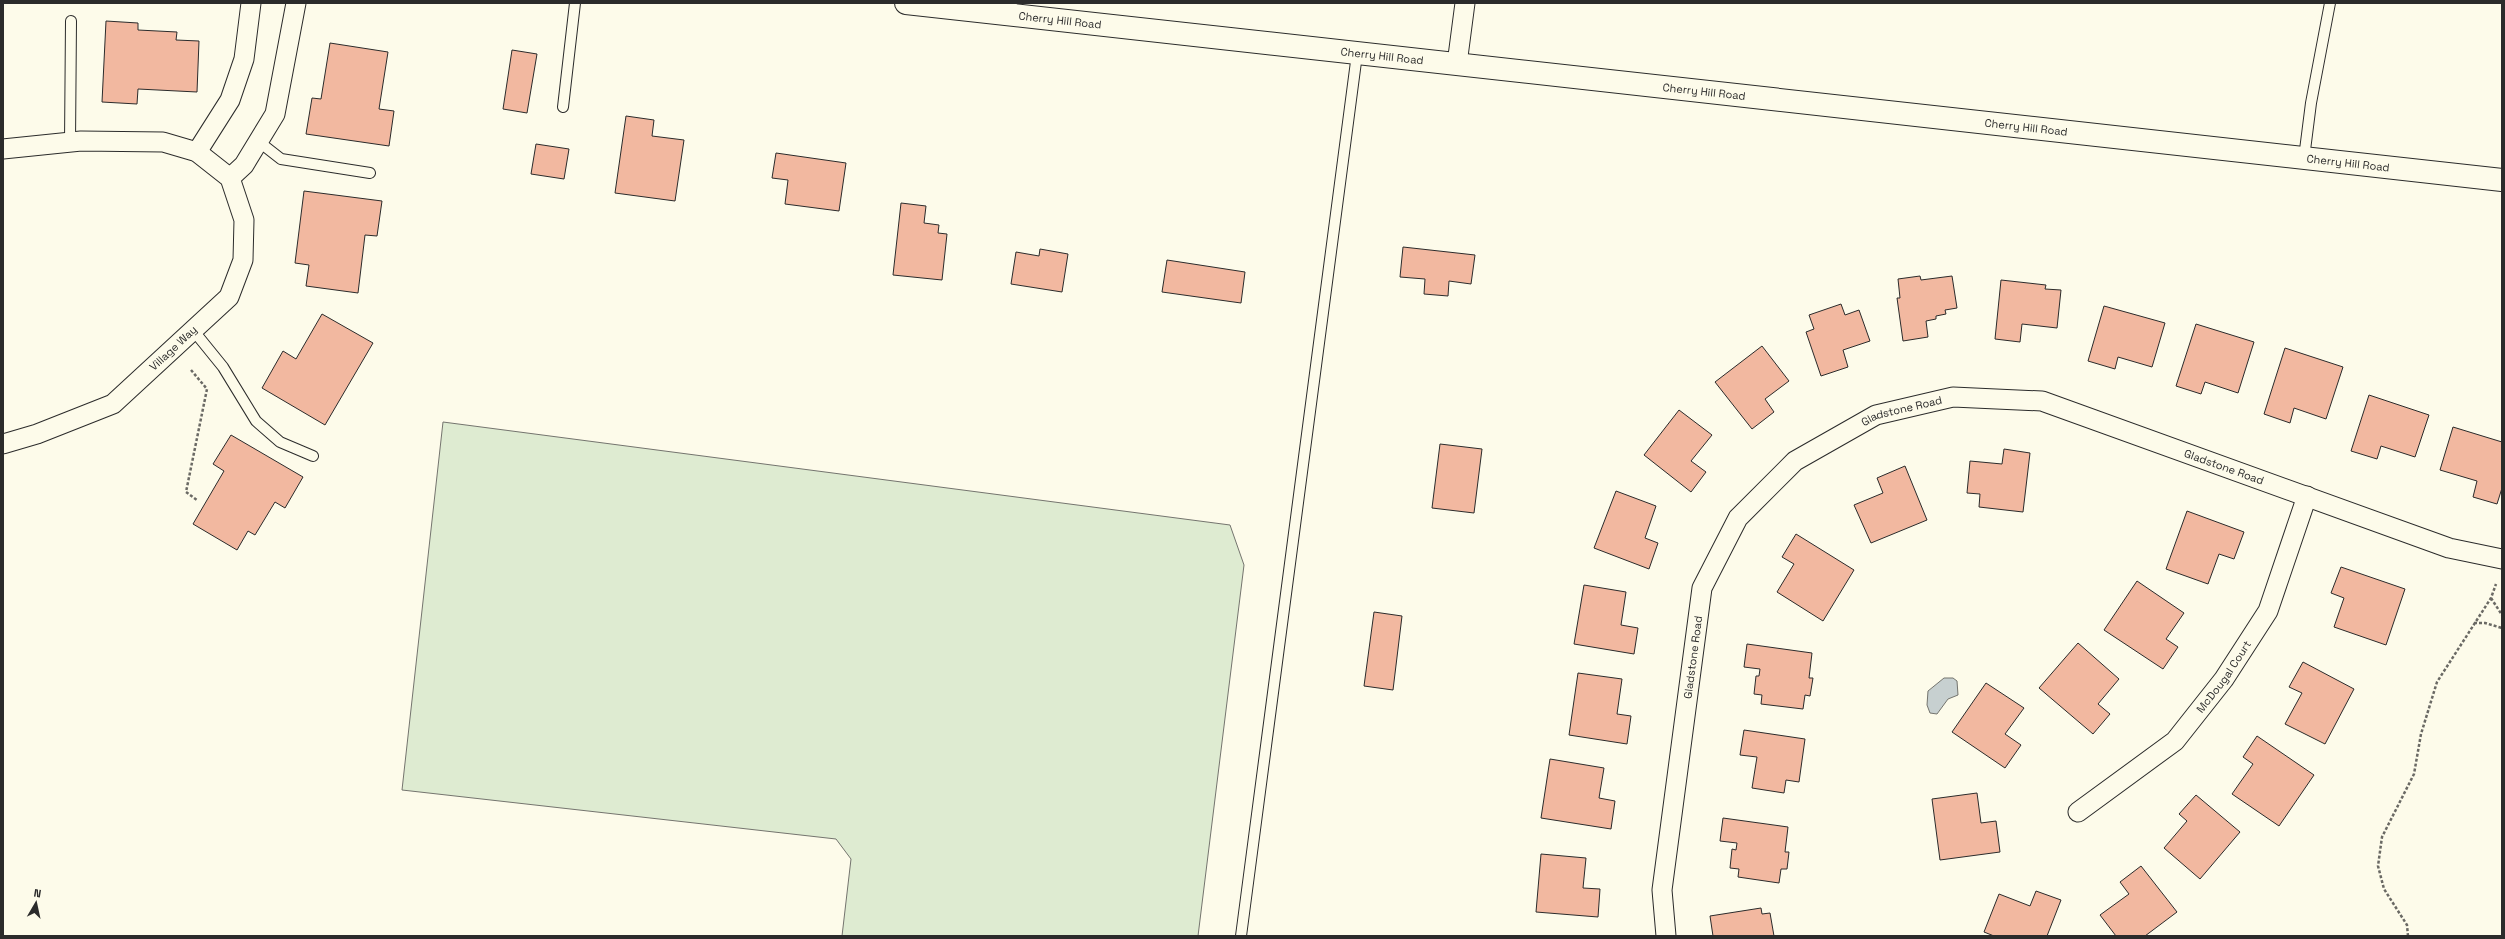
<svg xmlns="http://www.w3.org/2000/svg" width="2505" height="939" font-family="'Space Grotesk',sans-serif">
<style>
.green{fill:#deebd1;stroke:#74746e}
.water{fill:#c7d0d0;stroke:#74746e}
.building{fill:#f2b8a0;stroke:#2b2b2b}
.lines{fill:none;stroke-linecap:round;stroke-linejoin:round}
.lane-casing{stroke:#2b2b2b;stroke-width:12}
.street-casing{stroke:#2b2b2b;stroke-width:21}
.secondary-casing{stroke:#2b2b2b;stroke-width:24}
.path{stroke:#6a6964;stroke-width:2.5;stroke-dasharray:3 2;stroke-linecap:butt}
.lane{stroke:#fdfbea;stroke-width:10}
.street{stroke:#fdfbea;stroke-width:19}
.secondary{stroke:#fdfbea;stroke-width:22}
.labels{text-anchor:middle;stroke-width:3;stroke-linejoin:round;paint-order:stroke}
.street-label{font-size:11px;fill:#2b2b2b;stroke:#fdfbea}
</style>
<rect width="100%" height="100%" fill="#fdfbea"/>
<path class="green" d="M 443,422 L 1230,525 L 1244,565 L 1198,936 L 842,936 L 851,859 L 836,839 L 402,790 Z"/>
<path class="water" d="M 1944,678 L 1953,678 L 1957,681 L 1958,695 L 1948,699 L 1937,714 L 1930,713 L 1927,705 L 1928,691 Z"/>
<path class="building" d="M 106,21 L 138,23 L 138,30 L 177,32 L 176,40 L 199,41 L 197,92 L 138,89 L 137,104 L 102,102 Z
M 330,43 L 388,52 L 379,109 L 394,111 L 389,146 L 306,134 L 312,98 L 321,99 Z
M 512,50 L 537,54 L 527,113 L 503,109 Z
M 626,116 L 654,120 L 652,136 L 684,140 L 675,201 L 615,193 Z
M 536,144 L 569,149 L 564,179 L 531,174 Z
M 776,153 L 846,163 L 839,211 L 785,204 L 788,180 L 772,178 Z
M 304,191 L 382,201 L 377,236 L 365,235 L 358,293 L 306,286 L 309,265 L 295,263 Z
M 901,203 L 926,206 L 924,223 L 939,225 L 938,233 L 947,234 L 942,280 L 893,275 Z
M 1403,247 L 1475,255 L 1471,284 L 1449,281 L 1448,296 L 1424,294 L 1425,279 L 1400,277 Z
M 1040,249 L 1068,254 L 1062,292 L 1011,284 L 1016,252 L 1039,256 Z
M 1167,260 L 1245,272 L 1241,303 L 1162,292 Z
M 1920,276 L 1921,280 L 1952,276 L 1957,308 L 1945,310 L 1946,314 L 1936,316 L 1936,319 L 1926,321 L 1928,337 L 1903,341 L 1897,298 L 1900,298 L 1898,279 Z
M 2001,280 L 2046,285 L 2045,289 L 2061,290 L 2057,328 L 2022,324 L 2020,342 L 1995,339 Z
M 1841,304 L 1845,315 L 1859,310 L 1870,341 L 1843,350 L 1848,367 L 1821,376 L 1806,332 L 1814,329 L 1809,315 Z
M 2104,306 L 2165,323 L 2152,367 L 2118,357 L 2115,369 L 2088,361 Z
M 322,314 L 373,343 L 325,425 L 262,388 L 283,351 L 296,359 Z
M 2196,324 L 2254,342 L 2238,393 L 2205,382 L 2201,394 L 2176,386 Z
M 1762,346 L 1789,381 L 1765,399 L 1774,412 L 1752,429 L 1715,382 Z
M 2285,348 L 2343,367 L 2326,419 L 2294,408 L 2290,423 L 2264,414 Z
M 2369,395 L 2429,415 L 2415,457 L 2381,446 L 2377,459 L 2351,451 Z
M 1679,410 L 1712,435 L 1691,461 L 1706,472 L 1691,492 L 1644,455 Z
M 2453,427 L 2502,442 L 2502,488 L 2497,504 L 2473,497 L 2477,481 L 2440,470 Z
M 231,435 L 303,477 L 285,508 L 275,502 L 255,535 L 248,531 L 237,550 L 193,524 L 224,471 L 213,464 Z
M 1440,444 L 1482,449 L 1474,513 L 1432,508 Z
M 2004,449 L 2030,453 L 2023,512 L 1979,507 L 1980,494 L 1967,493 L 1970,461 L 2002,464 Z
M 1905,466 L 1927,520 L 1871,543 L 1854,505 L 1883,493 L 1877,478 Z
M 1616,491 L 1656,506 L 1645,538 L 1658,543 L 1649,569 L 1594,548 Z
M 2187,511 L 2244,532 L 2234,559 L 2219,554 L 2208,584 L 2166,569 Z
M 1796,534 L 1854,570 L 1823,621 L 1777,592 L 1794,564 L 1782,557 Z
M 2341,567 L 2405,589 L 2386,645 L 2334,627 L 2344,598 L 2331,593 Z
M 2137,581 L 2184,613 L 2166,639 L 2178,647 L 2163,669 L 2104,630 Z
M 1584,585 L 1626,592 L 1621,625 L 1638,628 L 1634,654 L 1574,644 Z
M 1374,612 L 1402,616 L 1393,690 L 1364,686 Z
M 2078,643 L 2119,679 L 2098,704 L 2110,714 L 2093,734 L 2039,688 Z
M 1747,644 L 1812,653 L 1809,678 L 1813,678 L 1810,696 L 1805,695 L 1803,709 L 1761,704 L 1762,695 L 1754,694 L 1756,676 L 1759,676 L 1760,669 L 1744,667 Z
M 2303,662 L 2354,689 L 2325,744 L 2285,724 L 2302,693 L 2289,687 Z
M 1578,673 L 1622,679 L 1617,714 L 1631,716 L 1627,744 L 1569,735 Z
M 1986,683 L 2024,708 L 2005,734 L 2021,745 L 2005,768 L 1952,732 Z
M 1744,730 L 1805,739 L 1799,782 L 1786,780 L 1784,793 L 1752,788 L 1757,757 L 1740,755 Z
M 2257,736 L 2314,775 L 2279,826 L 2232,794 L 2253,764 L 2243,757 Z
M 1550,759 L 1604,768 L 1599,798 L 1615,801 L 1611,829 L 1541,818 Z
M 1977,793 L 1981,823 L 1996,821 L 2000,852 L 1940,860 L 1932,799 Z
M 2196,795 L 2240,832 L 2200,879 L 2164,848 L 2187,821 L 2179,814 Z
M 1723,818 L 1788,827 L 1785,852 L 1789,852 L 1787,869 L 1781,869 L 1779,883 L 1738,877 L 1739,869 L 1730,868 L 1732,849 L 1736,850 L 1737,843 L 1720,841 Z
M 1541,854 L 1586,858 L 1583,888 L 1600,889 L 1598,917 L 1536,912 Z
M 2141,866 L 2177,912 L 2145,936 L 2116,936 L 2100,915 L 2129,894 L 2120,882 Z
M 2036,891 L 2061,900 L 2047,936 L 1994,936 L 1984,932 L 1999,894 L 2030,906 Z
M 1761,908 L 1762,914 L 1770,913 L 1774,936 L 1713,936 L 1710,916 Z"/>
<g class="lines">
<defs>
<path id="lane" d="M 563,107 L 575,3
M 258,141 L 281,159 L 370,173
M 70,142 L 71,21
M 2304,158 L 2311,103 L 2330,3
M 193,330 L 223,367 L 256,421 L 280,442 L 313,456
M 1241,936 L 1357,54"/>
<g id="street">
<path d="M 1457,64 L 1465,3"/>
<path d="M 3,149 L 81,141 L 163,142 L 197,152 L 230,178 L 244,220 L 243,260 L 229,297 L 113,404 L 37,434 L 3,444"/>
<path d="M 197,152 L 230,100 L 244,59 L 251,3"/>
<path d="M 230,178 L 244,165 L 275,114 L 296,3"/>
<path id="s1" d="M 2078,812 L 2175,741 L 2224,679 L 2268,611 L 2307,496"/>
<path id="s2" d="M 1666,936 L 1662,890 L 1702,588 L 1738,518 L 1795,461 L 1876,415 L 1953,397 L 2042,401 L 2449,548 L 2502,559"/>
</g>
<g id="secondary">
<path id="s3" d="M 906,3 L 2502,180"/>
</g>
</defs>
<use href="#lane" class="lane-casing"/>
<use href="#street" class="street-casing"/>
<use href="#secondary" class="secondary-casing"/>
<path class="path" d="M 191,370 L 207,389 L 186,492 L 197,500
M 2491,598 L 2502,615
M 2474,623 L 2485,623 L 2502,628
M 2408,936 L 2407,925 L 2384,889 L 2378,866 L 2382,837 L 2414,774 L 2421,734 L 2437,682 L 2491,598 L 2496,584"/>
<use href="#lane" class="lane"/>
<use href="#street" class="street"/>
<use href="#secondary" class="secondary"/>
</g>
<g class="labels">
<g class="street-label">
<text dy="4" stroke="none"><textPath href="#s3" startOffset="155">Cherry Hill Road</textPath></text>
<text dy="4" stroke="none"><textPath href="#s3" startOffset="479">Cherry Hill Road</textPath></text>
<text dy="4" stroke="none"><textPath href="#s3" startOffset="803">Cherry Hill Road</textPath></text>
<text dy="4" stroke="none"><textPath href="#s3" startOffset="1127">Cherry Hill Road</textPath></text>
<text dy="4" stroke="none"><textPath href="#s3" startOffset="1451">Cherry Hill Road</textPath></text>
<text transform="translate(173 348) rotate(-43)" y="4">Village Way</text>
<text dy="4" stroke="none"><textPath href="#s2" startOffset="629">Gladstone Road</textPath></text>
<text dy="4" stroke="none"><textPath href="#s2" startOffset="965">Gladstone Road</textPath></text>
<text dy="4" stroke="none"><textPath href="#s2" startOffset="281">Gladstone Road</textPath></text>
<text dy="4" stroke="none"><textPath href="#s1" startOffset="201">McDougal Court</textPath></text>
</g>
</g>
<rect width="2505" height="939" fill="none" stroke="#2b2b2b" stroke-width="8"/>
<g transform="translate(36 903) rotate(9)" stroke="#fdfbea" stroke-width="3" paint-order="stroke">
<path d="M0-3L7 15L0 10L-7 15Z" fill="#2b2b2b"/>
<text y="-6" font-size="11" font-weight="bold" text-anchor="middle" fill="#2b2b2b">N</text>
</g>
</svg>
